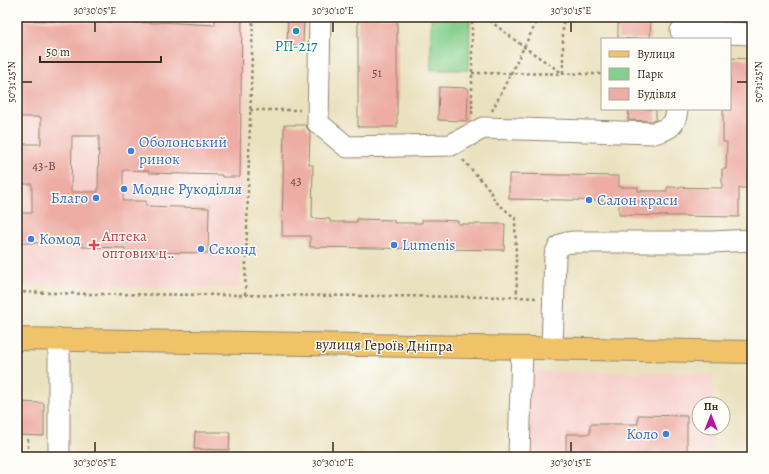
<svg xmlns="http://www.w3.org/2000/svg" width="769" height="474" font-family="Alegreya,serif">
<style>
.built{fill:#f7d0cc}
.green{fill:#85cf8c;stroke:#607c55}
.building{fill:#edada4;fill-rule:evenodd}
.lines{fill:none;stroke-linecap:round;stroke-linejoin:round}
.minor-casing{stroke:#92866e;stroke-width:23}
.major-casing{stroke:#92866e;stroke-width:24}
.path{stroke:#92866e;stroke-width:2.5;stroke-dasharray:3 3;stroke-linecap:butt}
.minor{stroke:#fff;stroke-width:21}
.major{stroke:#f1c369;stroke-width:22}
.ticks{fill:none;stroke:#3b2a1e;stroke-width:1.5}
.culture-dot{fill:#0f9aa8;stroke:#fdfcf7;stroke-width:1.5}
.shop-dot{fill:#3f7fe0;stroke:#fdfcf7;stroke-width:1.5}
.health-dot{fill:#e0444e;stroke:#fdfcf7;stroke-width:1.5}
.labels{text-anchor:middle;stroke-width:3;stroke-linejoin:round;paint-order:stroke}
.number-label{font-size:13px;fill:#684b40}
.culture-label{font-size:15px;fill:#0d838f;stroke:#fdfcf7}
.shop-label{font-size:15px;fill:#366cbe;stroke:#fdfcf7;text-anchor:start}
.health-label{font-size:15px;fill:#be3a42;stroke:#fdfcf7;text-anchor:start}
.street-label{font-size:15px;fill:#3b2a1e;stroke:#fdfcf7}
.neatline{fill:none;stroke:#3b2a1e;stroke-width:1.5}
.ticks-label{font-size:10px;text-anchor:middle;fill:#3b2a1e}
</style>
<rect width="100%" height="100%" fill="#fdfcf7"/>
<filter id="ink" filterUnits="userSpaceOnUse"><feTurbulence type="fractalNoise" baseFrequency=".025" numOctaves="2"/><feDisplacementMap in="SourceGraphic" scale="8" xChannelSelector="R" yChannelSelector="G"/><feConvolveMatrix kernelMatrix="1 2 1 2 8 2 1 2 1" color-interpolation-filters="sRGB"/></filter>
<filter id="wash" filterUnits="userSpaceOnUse"><feTurbulence type="fractalNoise" baseFrequency=".012" numOctaves="4" result="noise"/><feDisplacementMap in="SourceGraphic" scale="16" xChannelSelector="R" yChannelSelector="G"/><feGaussianBlur stdDeviation="0.9" result="paint"/><feColorMatrix in="noise" values="0 0 0 0 0 0 0 0 0 0 0 0 0 0 0 0 0 1.4 0 .05"/><feComposite in="paint" operator="in"/></filter>
<g filter="url(#wash)">
<rect width="100%" height="100%" fill="#eae1bf"/>
<path class="built" d="M 17,17 L 249,17 L 240,288 L 17,285 Z
M 529,371 L 713,374 L 713,404 L 699,404 L 699,428 L 712,428 L 712,457 L 528,457 Z"/>
<path class="green" d="M 431,17 L 470,17 L 469,70 L 431,70 Z"/>
<g id="blocks">
<path class="building" d="M 215,17 L 242,17 L 240,177 L 222,177 L 222,175 L 149,173 L 149,171 L 123,170 L 123,201 L 146,201 L 146,206 L 209,208 L 208,253 L 147,252 L 146,256 L 125,256 L 125,248 L 82,247 L 82,243 L 17,243 L 17,213 L 32,213 L 32,184 L 17,184 L 17,144 L 41,144 L 41,117 L 17,117 L 17,20 L 103,23 L 103,22 L 159,23 L 159,22 L 215,25 ZM 72,136 L 99,136 L 98,192 L 71,192 Z
M 288,17 L 304,17 L 303,46 L 287,46 Z
M 358,17 L 397,17 L 397,127 L 358,127 Z
M 618,17 L 651,17 L 650,39 L 618,39 Z
M 730,58 L 752,59 L 752,188 L 739,188 L 739,217 L 619,215 L 619,201 L 509,199 L 509,174 L 619,176 L 619,187 L 638,187 L 638,191 L 667,191 L 667,187 L 722,188 L 722,169 L 726,169 L 727,142 L 723,142 L 723,109 L 730,109 Z
M 439,87 L 468,88 L 467,121 L 438,120 Z
M 629,109 L 656,109 L 656,120 L 653,121 L 628,120 Z
M 284,125 L 306,125 L 307,128 L 310,132 L 309,165 L 313,165 L 312,218 L 330,219 L 330,222 L 357,222 L 357,219 L 394,220 L 394,223 L 422,223 L 422,220 L 438,220 L 458,221 L 458,224 L 505,224 L 504,250 L 310,247 L 310,236 L 282,236 Z
M 17,402 L 44,403 L 44,436 L 17,435 Z
M 638,415 L 687,416 L 687,457 L 566,456 L 566,434 L 590,434 L 590,424 L 638,424 Z
M 195,432 L 230,432 L 229,450 L 194,449 Z"/>
</g>
</g>
<g filter="url(#ink)">
<use href="#blocks" fill-opacity="0" stroke="#92866e" stroke-width="1"/>
<g class="lines">
<defs>
<path id="minor" d="M 320,17 L 318,123 L 347,147 L 451,145 L 483,128 L 654,133 C 669,129 676,126 677,109
M 681,31 L 752,34
M 552,348 L 555,256 C 558,244 563,243 574,242 L 712,242 L 752,240
M 59,457 L 59,340
M 519,457 L 522,348"/>
<path id="major" d="M 17,339 L 752,352"/>
</defs>
<use href="#minor" class="minor-casing"/>
<use href="#major" class="major-casing"/>
<path class="path" d="M 485,17 L 524,47 L 562,73
M 472,73 L 602,74
M 563,73 L 563,17
M 250,110 L 300,110
M 492,111 L 539,17
M 472,114 L 472,17
M 463,160 L 489,189 L 495,201 L 515,218 L 517,297
M 17,292 L 89,294 L 517,297 L 537,298
M 245,295 L 253,17
M 28,439 L 28,457"/>
<use href="#minor" class="minor"/>
<use href="#major" class="major"/>
</g>
</g>
<path class="ticks" d="M 95,22 L 95,32M 333,22 L 333,32M 571,22 L 571,32M 22,82 L 32,82M 737,82 L 747,82M 95,442 L 95,452M 333,442 L 333,452M 571,442 L 571,452"/>
<circle class="culture-dot" cx="296" cy="31" r="4"/>
<g class="shop-dot">
<circle cx="131" cy="151" r="4"/>
<circle cx="124" cy="189" r="4"/>
<circle cx="96" cy="198" r="4"/>
<circle cx="589" cy="200" r="4"/>
<circle cx="31" cy="239" r="4"/>
<circle cx="394" cy="245" r="4"/>
<circle cx="201" cy="249" r="4"/>
<circle cx="666" cy="434" r="4"/>
</g>
<path class="health-dot" d="M92 239h4v4h4v4h-4v4h-4v-4h-4v-4h4z"/>
<g class="labels">
<g class="number-label">
<text x="377" y="77">51</text>
<text x="44" y="170">43-В</text>
<text x="296" y="185">43</text>
</g>
<g class="culture-label">
<text x="296" y="51">РП-217</text>
</g>
<g class="shop-label">
<text x="139" y="147">Оболонський<tspan x="139" dy="17">ринок</tspan></text>
<text x="132" y="194">Модне Рукоділля</text>
<text x="88" y="203" text-anchor="end">Благо</text>
<text x="597" y="205">Салон краси</text>
<text x="39" y="244">Комод</text>
<text x="402" y="250">Lumenis</text>
<text x="209" y="254">Секонд</text>
<text x="658" y="439" text-anchor="end">Коло</text>
</g>
<g class="health-label">
<text x="102" y="241">Аптека<tspan x="102" dy="17">оптових ц‥</tspan></text>
</g>
<g class="street-label">
<text transform="translate(384 345) rotate(1)" y="5">вулиця Героїв Дніпра</text>
</g>
</g>
<rect width="769" height="474" fill="none" stroke="#fdfcf7" stroke-width="44"/>
<rect x="601" y="38" width="130" height="72" fill="#fdfcf7" stroke="#afa8a0"/>
<rect x="609" y="51" width="20" height="6" fill="#f1c369" stroke="#afa8a0"/>
<text x="637" y="58" font-size="12" fill="#3b2a1e">Вулиця</text>
<rect x="609" y="68" width="20" height="12" fill="#85cf8c" stroke="#afa8a0"/>
<text x="637" y="78" font-size="12" fill="#3b2a1e">Парк</text>
<rect x="609" y="88" width="20" height="12" fill="#edada4" stroke="#afa8a0"/>
<text x="637" y="98" font-size="12" fill="#3b2a1e">Будівля</text>
<g transform="translate(711 416)"><circle r="19" fill="#fdfcf7" stroke="#afa8a0"/>
<path d="M0-3L7 15L0 10L-7 15Z" fill="#b5179e"/>
<text y="-6" font-size="11" font-weight="bold" text-anchor="middle" fill="#3b2a1e">Пн</text>
</g>
<path d="M40 56v6h121v-6" fill="none" stroke="#3b2a1e" stroke-width="2"/>
<text x="46" y="56" font-size="12" fill="#3b2a1e" stroke="#fdfcf7" stroke-width="3" paint-order="stroke">50 m</text>
<rect x="22" y="22" width="725" height="430" class="neatline"/>
<g class="ticks-label">
<text x="95" y="14">30°30'05"E</text>
<text x="333" y="14">30°30'10"E</text>
<text x="571" y="14">30°30'15"E</text>
<text transform="translate(11 82) rotate(-90)" y="4">50°31'25"N</text>
<text transform="translate(758 82) rotate(-90)" y="4">50°31'25"N</text>
<text x="95" y="466">30°30'05"E</text>
<text x="333" y="466">30°30'10"E</text>
<text x="571" y="466">30°30'15"E</text>
</g>
</svg>
